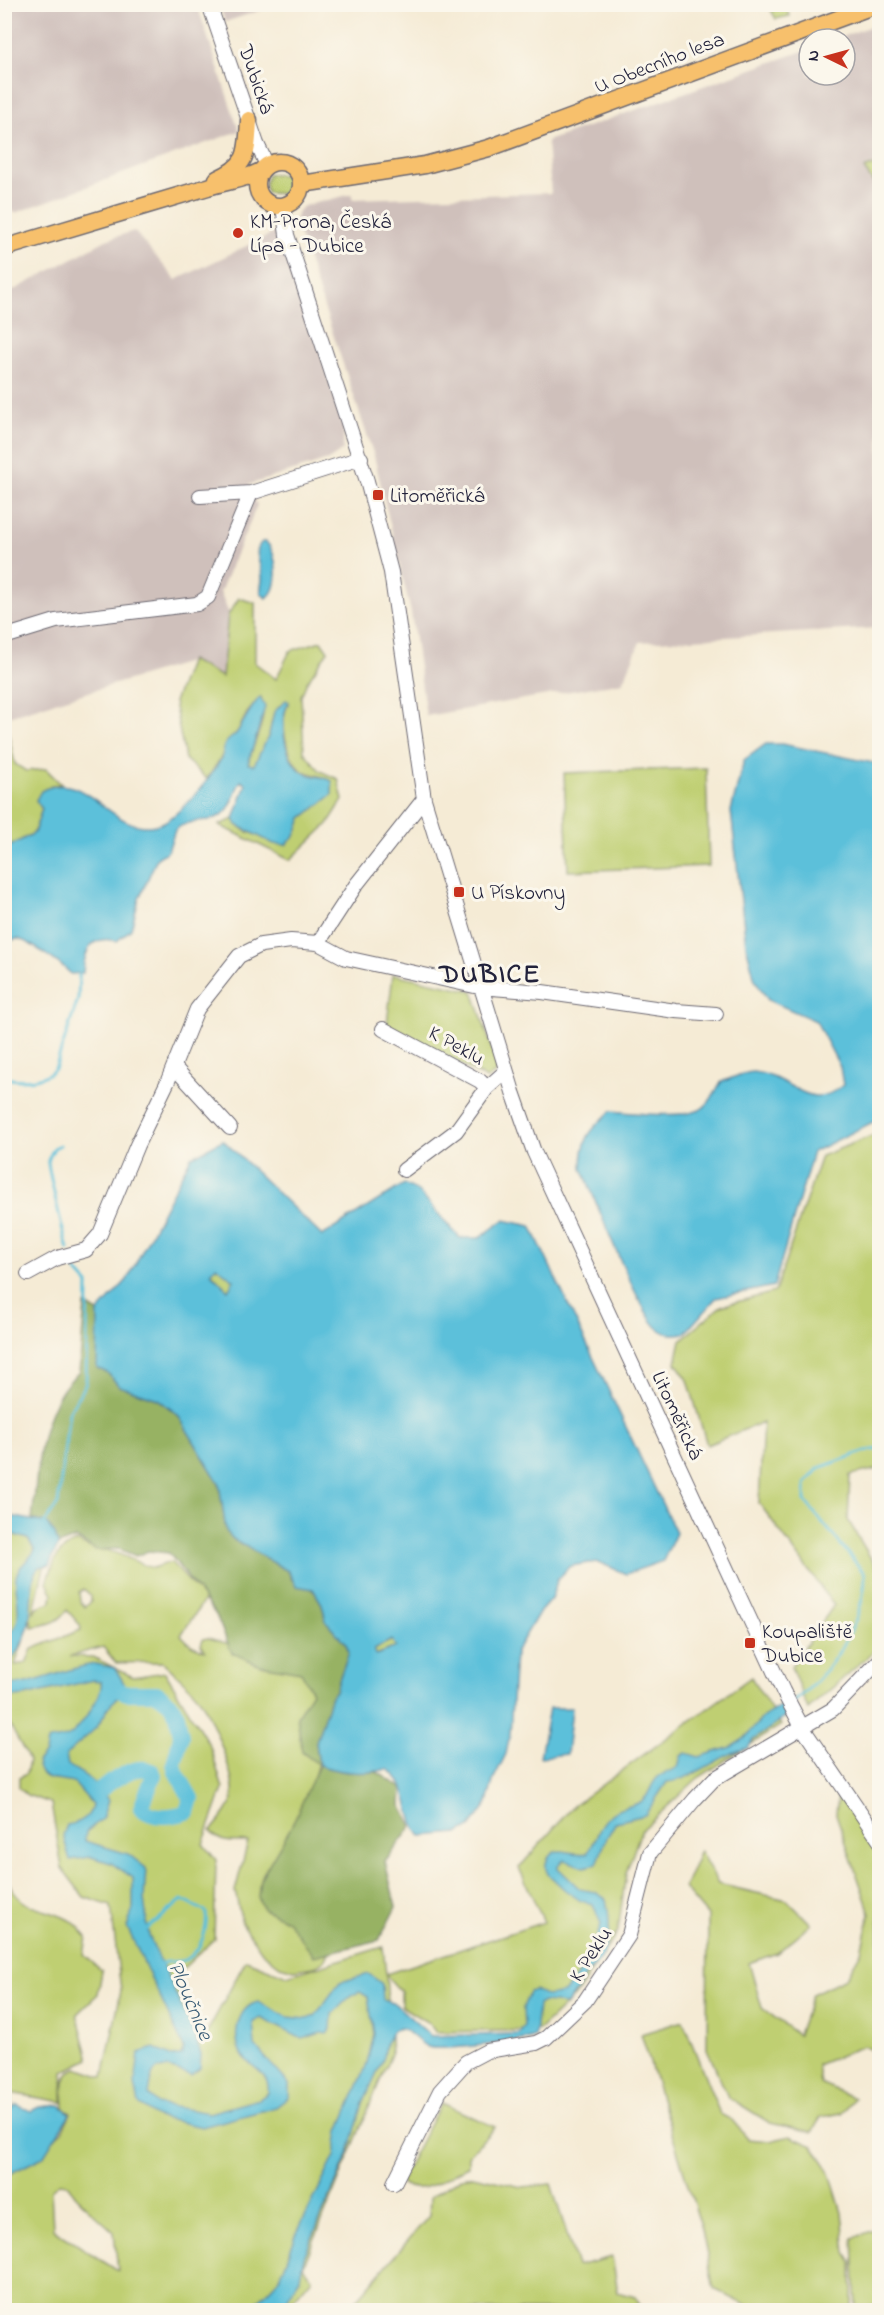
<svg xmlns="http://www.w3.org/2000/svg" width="884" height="2315" font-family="'Indie Flower',sans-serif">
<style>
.industrial{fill:#cfc0bb}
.green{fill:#bfcf72;stroke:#707856;stroke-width:1.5;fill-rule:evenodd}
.forest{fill:#97b264;stroke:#5c6a50;stroke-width:1.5}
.water{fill:#5cc0da;stroke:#3f718a;stroke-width:1.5;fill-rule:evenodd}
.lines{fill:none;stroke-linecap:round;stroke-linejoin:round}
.stream{stroke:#5cc0da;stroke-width:3}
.river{stroke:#5cc0da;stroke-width:16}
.minor-casing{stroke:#6c6871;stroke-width:16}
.major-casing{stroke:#6c6871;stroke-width:19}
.minor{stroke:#fff;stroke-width:14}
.major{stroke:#f7c06c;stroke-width:16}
.poi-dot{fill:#c8321e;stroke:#fbf7ec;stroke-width:2}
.labels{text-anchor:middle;stroke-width:6;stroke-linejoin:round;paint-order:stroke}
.street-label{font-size:21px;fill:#22223b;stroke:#fbf7ec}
.poi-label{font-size:21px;fill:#22223b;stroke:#fbf7ec;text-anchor:start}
.water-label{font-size:22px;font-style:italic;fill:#365973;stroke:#fbf7ec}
.district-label{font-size:27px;font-weight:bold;letter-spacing:1.5px;fill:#22223b;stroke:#fbf7ec}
</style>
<rect width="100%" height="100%" fill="#fbf7ec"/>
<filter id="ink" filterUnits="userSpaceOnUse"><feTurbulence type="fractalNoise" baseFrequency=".0167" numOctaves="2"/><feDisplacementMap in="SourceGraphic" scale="12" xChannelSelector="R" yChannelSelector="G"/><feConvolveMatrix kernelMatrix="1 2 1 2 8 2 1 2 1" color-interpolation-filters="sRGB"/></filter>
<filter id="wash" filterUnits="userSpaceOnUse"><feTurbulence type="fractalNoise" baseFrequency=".008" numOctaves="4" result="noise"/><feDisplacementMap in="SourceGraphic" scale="24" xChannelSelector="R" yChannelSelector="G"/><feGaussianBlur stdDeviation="1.35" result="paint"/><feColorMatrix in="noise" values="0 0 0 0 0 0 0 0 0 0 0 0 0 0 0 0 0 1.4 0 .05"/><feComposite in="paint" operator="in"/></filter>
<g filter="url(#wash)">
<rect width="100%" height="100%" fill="#f5ebd5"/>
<path class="industrial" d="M 219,4 L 277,4 L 277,5 L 225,22 Z
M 4,5 L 197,5 L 239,131 L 15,213 L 5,208 Z
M 879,23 L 879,163 L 864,169 L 880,191 L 879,628 L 640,642 L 623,682 L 426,716 L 411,612 L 374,456 L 295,221 L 298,211 L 304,206 L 352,194 L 352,199 L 551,193 L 547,141 L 809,49 L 809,75 L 845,75 L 845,39 L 836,39 Z
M 280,230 L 344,428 L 343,450 L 328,460 L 248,485 L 257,505 L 220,592 L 230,616 L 222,681 L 192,661 L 5,717 L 5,295 L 106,240 L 134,231 L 176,280 Z"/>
<path class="green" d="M 768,5 L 784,5 L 790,16 L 776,19 Z
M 879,163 L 880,163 L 879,191 L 864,169 Z
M 268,174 L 291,175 L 294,185 L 290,194 L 267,193 L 265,183 Z
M 239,598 L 255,603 L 255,663 L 276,679 L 290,651 L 321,641 L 328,651 L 307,682 L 301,696 L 304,752 L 320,771 L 338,779 L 343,800 L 328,824 L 290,860 L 219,825 L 234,819 C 246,843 277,833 298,829 L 302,818 L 332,795 L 327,778 L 302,771 C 285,755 279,721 289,702 L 274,712 L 269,735 L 254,766 L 248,764 C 252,745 270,716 261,697 L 247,713 L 237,733 L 225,744 L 222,756 L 207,779 L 185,759 L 174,702 L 190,660 L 222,677 L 228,615 Z
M 7,728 L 15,764 L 26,771 L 46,769 L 61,784 L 52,785 L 36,800 L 42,809 L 34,833 L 5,849 L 4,729 Z
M 706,768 L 709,866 L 568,871 L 564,773 Z
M 393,974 L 473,991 L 499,1070 L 487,1079 L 387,1024 Z
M 879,1133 L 879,1469 L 850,1475 L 848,1520 L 879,1572 L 879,1647 L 808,1709 L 791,1667 L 834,1605 L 759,1503 L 763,1422 L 707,1445 L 688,1380 L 676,1363 L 681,1340 L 721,1306 L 775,1292 L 821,1156 Z
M 215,1265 L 235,1280 L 228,1291 L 211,1272 Z
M 5,1532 L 29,1539 L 44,1568 L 33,1614 L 37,1607 L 51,1602 L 53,1594 L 47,1583 C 54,1561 55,1552 77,1541 C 91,1551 99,1547 113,1552 C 127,1556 138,1564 153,1568 L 171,1562 L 205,1599 L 181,1635 L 191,1645 L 205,1651 L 201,1645 L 203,1639 L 208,1638 L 236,1646 L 306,1654 L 319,1695 L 318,1762 L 310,1792 L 337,1936 L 326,1959 L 314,1967 L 294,1970 L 280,1966 L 262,1952 L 242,1923 L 235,1891 L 248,1842 C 232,1841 220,1845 211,1831 C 219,1821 231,1809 233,1796 C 236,1776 209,1711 197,1695 C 187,1683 174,1673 163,1662 L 116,1663 L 103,1647 L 70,1656 L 93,1657 L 133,1677 L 165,1672 L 210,1746 L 223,1789 L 203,1844 L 216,1860 L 214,1939 L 172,1979 L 205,2036 L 246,1960 L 287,1976 L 383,1947 L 386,1974 L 544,1922 L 519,1868 L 573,1806 L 751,1677 L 781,1725 L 698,1778 L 641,1831 L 626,1873 L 618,1931 L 575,1996 L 539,2030 L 436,2032 L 427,2022 L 401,2006 L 401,1992 L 386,1975 L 391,2054 L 303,2267 L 312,2278 L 285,2310 L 5,2310 L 5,2176 L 43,2157 L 53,2139 L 62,2131 L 71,2113 L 64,2109 C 64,2092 59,2075 77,2068 L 103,2077 L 121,1991 L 111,1906 L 84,1897 L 62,1868 L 51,1803 L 27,1795 L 19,1788 L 19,1778 L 26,1774 L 29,1760 L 5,1716 ZM 84,1589 L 91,1596 L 91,1602 L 85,1607 L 80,1601 L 79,1592 ZM 67,1610 L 80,1625 L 81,1630 L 32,1649 L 26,1663 L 15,1665 L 31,1619 L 32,1627 C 48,1624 58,1624 67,1610 ZM 59,2183 L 67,2184 L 80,2201 L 114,2232 L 118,2271 L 53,2229 L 51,2190 Z
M 392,1640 L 396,1647 L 376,1655 L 374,1649 Z
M 838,1795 L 879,1853 L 879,2054 L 863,2046 L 817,2065 L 820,2083 L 854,2098 L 842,2113 L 821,2117 L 812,2132 L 770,2123 L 728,2097 L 707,2049 L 708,1916 L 684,1888 L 700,1851 L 718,1884 L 787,1900 L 811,1924 L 777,1953 L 749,1963 L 762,2008 L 798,2035 L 812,1994 L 846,1978 L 861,1952 L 870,1913 L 836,1814 Z
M 5,1872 C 18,1918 46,1903 74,1923 C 79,1927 83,1933 87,1937 L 84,1955 L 102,1971 L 98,1994 L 77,2014 L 89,2059 L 63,2072 L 63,2102 L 5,2092 Z
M 683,2021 L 720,2114 L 732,2120 L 748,2139 L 770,2141 L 790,2136 L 813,2146 L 829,2170 L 842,2213 L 846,2253 L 852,2263 L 852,2310 L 756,2310 L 714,2289 L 702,2230 L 641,2034 Z
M 441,2103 L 495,2127 L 468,2156 L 468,2166 C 445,2176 427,2197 402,2184 L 401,2179 Z
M 473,2176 L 522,2187 L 551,2184 L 577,2266 L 612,2257 L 618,2292 L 635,2297 L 643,2310 L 348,2310 L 429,2216 L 430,2197 L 461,2178 Z
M 879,2228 L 879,2304 L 867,2307 L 865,2310 L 856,2310 L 853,2238 Z"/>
<path class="forest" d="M 85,1305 L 98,1312 L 98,1368 L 108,1373 L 119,1386 L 158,1399 L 178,1415 L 219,1483 L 226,1531 L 233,1539 L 288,1571 L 292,1580 L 313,1589 L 322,1604 L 326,1621 L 346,1644 L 349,1652 L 335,1691 L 331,1696 L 316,1742 L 319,1765 L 347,1772 L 377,1772 L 402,1788 L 401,1805 L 412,1826 L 385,1862 L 396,1907 L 379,1940 L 314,1956 L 287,1920 L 263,1909 L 258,1897 L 260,1879 L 290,1829 L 319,1765 L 302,1752 L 297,1716 L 312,1692 L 301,1672 L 260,1665 L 232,1653 L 216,1615 L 169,1553 L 148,1551 L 136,1556 L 119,1549 L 95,1550 L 76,1538 L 58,1545 C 54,1530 46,1523 32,1519 C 38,1470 38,1406 79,1372 Z"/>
<path class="water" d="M 262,542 L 266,542 C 278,553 281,590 266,598 L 261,593 C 260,588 262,584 262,579 C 263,566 251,552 262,542 Z
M 260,697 L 265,707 L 248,764 L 254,765 L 269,735 L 274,712 L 286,700 L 289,702 C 279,718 283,757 301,771 C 310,778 323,775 332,781 L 332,795 L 302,818 L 295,836 L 286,845 L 274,844 L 237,825 L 234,819 L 246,784 L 241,781 C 234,791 233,807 223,814 C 209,825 190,817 175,830 L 168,851 L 157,858 L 139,899 L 131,929 L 117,941 C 91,934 84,951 83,973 L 71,974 C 64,966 27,940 18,939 C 13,939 9,941 5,943 L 5,849 L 34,833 L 42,809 L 36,800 L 41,791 C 88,766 109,835 156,825 C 177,821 213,775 222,757 C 224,753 223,747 225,744 C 228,739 235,736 238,731 C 245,719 251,707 260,697 Z
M 766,744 L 782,744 L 879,764 L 879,1119 L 813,1152 L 774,1286 L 716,1298 L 685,1333 C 675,1334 668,1336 659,1329 C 640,1316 594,1197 582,1168 C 582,1139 589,1131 611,1111 C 633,1113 678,1118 697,1111 C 709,1107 715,1092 721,1082 C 730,1079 744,1072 753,1072 C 791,1075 808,1115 843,1085 L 840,1067 L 816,1021 L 768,1000 L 755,980 L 746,945 L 731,811 L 744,760 Z
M 223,1140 L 322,1236 L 404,1184 L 418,1191 L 460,1238 L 479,1238 L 504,1220 L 531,1226 L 676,1533 L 663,1561 L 626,1574 L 598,1562 L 589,1563 L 570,1566 L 558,1578 L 551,1599 L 538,1614 L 515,1653 L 510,1734 L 506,1754 L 494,1778 L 486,1806 L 470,1827 L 459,1833 L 421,1836 C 405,1818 410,1780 387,1769 C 366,1775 340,1773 319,1765 L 316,1742 L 331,1696 L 335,1691 L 349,1652 L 346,1644 L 326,1621 L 322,1604 L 313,1589 L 296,1586 L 288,1571 L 233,1539 L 226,1531 L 219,1483 L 178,1415 L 158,1399 L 119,1386 L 108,1373 L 97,1368 L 98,1312 L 127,1280 L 191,1157 ZM 216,1266 L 234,1280 L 228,1290 L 211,1273 ZM 392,1640 L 396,1647 L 376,1655 L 374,1649 Z
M 5,1515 L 46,1523 L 55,1534 L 58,1545 L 49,1565 L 39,1567 L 35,1572 C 27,1607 37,1625 13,1658 L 5,1658 L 4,1635 C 28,1629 14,1594 16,1577 C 18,1565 30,1560 35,1550 L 28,1539 L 5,1532 Z
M 96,1664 L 115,1668 L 125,1685 L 124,1692 L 111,1704 L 97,1727 L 66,1755 L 68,1765 C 83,1775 101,1783 108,1801 L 102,1819 L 86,1832 L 85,1841 L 128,1854 L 146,1868 L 144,1899 L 149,1936 L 195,2036 L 201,2055 L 200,2068 L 191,2075 L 168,2068 L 157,2069 L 152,2075 L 149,2095 L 157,2104 L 209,2113 L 259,2099 L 268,2093 C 271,2073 251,2068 242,2055 C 231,2038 237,2007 258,2002 L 288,2017 L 307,2019 L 315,2016 L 340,1982 L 369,1974 L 382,1984 L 383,2000 L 395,2004 L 431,2036 L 519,2034 L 524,2027 L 523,2008 L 529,1992 L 535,1990 L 547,1996 L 564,1993 L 589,1961 L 601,1924 L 593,1904 L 581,1901 L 565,1890 L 548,1874 C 545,1869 545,1865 547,1860 C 556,1842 572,1857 587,1853 C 596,1843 598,1827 608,1817 C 618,1806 631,1808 642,1801 C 650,1795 650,1785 657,1778 C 663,1772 671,1772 678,1767 L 681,1756 L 686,1753 L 699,1757 L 731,1747 L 744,1739 L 763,1717 L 783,1704 L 788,1715 L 753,1740 L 748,1748 C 721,1753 695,1780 667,1782 L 645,1815 L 616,1822 L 607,1837 L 597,1864 L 584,1867 L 564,1860 L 558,1865 L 558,1868 L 580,1889 L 595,1892 L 606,1899 C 611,1920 611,1945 597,1963 C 593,1968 588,1972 584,1977 C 578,1987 574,1997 566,2004 L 543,2002 L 538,2005 L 535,2036 C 525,2042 438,2051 428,2047 C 418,2043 411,2032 401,2028 L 393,2030 L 386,2043 L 384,2057 L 363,2103 L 349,2152 L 304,2257 L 300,2277 L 288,2298 L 276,2310 L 250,2310 L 280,2278 L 296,2235 L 335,2156 L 339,2131 L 367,2064 L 374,2034 L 368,1997 L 360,1992 L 352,1995 L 332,2014 L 331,2029 L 327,2034 L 321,2033 L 302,2039 L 261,2018 L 253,2022 L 255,2046 L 289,2084 L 289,2097 L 276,2107 L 202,2127 L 157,2117 L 139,2104 L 135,2084 L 139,2053 L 154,2048 L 171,2056 L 181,2056 L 184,2048 L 127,1927 L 133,1909 L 133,1878 L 111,1863 L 91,1857 L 70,1860 L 63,1835 L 67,1825 C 79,1823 91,1818 92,1804 L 75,1784 C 58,1777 41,1786 37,1762 L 45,1753 L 47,1741 C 54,1738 63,1740 70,1735 C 80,1728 104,1694 101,1682 L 93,1680 L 25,1696 L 5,1698 L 4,1679 L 8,1684 C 29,1688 70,1666 96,1664 Z
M 549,1708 L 572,1708 L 567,1754 L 540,1757 Z
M 7,2095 L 12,2098 L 12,2109 L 17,2105 L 31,2111 L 39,2107 L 60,2105 L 70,2114 L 43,2157 L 5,2176 L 4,2100 Z"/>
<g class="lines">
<path class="stream" d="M 4,1078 C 23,1081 41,1082 55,1069 L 78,999 L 79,975
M 60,1145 L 54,1148 C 52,1152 49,1157 48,1161 C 47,1166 65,1240 68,1249
M 44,1524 L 58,1504 L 69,1412 L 86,1383 L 88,1284 L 77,1272 L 71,1260
M 793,1702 C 830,1675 865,1621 865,1574 L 805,1501 L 805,1484 L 819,1468 L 866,1451 L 880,1449
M 146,1930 L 182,1900 L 206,1912 C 208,1929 200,1957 181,1961 C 172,1963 165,1960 158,1966"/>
<path class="river" d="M 96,1793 C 110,1783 134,1762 152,1771 L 154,1775 L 141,1808 C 153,1819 172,1817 187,1812 L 191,1798 L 176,1772 L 174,1764 L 181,1736 L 177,1715 L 170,1703 L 157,1693 L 127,1693 L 111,1687"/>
</g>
</g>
<g filter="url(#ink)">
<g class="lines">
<defs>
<path id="minor" d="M 209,4 L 257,144 L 267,165
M 283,206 L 287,235 L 367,481 L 391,572 L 424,799 L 513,1092 L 534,1152 L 783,1691 L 802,1727 L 880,1841
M 200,496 L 251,493 L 361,458
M 4,637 L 56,621 L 197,604 L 208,597 L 251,493
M 318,943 L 356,885 L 424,799
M 383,1029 L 480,1081 L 487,1088 L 506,1071
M 174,1067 L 230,1128
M 404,1170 L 456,1131 L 487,1088
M 28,1274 L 57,1258 L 86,1250 L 100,1234 L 137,1145 L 167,1083 L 197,1009 L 239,956 L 261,945 L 291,941 L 318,943 L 346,958 L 479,987 L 542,992 L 676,1011 L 716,1014
M 394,2183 L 440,2091 L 466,2062 L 487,2051 L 536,2043 L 546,2038 L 585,2001 L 629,1935 L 650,1853 L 695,1799 L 714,1779 L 833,1709 L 880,1660"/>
<path id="major" d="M257 184a22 22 0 1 1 44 0a22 22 0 1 1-44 0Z
M 217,179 C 249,165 247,152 249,120
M 302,184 L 425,165 L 489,148 L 878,4
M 4,248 C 73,228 140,207 208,187 C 226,181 244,180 261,171"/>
</defs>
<use href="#minor" class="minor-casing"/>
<use href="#major" class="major-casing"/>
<use href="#minor" class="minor"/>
<use href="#major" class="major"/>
</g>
</g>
<g class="poi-dot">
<circle cx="238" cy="233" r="6"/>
<rect x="372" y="489" width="12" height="12" rx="3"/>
<rect x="453" y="886" width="12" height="12" rx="3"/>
<rect x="744" y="1637" width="12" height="12" rx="3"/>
</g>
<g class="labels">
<g class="street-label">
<text transform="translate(659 62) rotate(-21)" y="7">U Obecního lesa</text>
<text transform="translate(257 79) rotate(71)" y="7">Dubická</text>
<text transform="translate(457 1045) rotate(29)" y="7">K Peklu</text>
<text transform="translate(678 1415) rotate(65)" y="7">Litoměřická</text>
<text transform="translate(590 1954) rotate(-57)" y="7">K Peklu</text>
</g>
<g class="poi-label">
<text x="250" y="228">KM-Prona, Česká<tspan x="250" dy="24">Lípa - Dubice</tspan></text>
<text x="390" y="502">Litoměřická</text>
<text x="471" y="899">U Pískovny</text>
<text x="762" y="1638">Koupaliště<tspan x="762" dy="24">Dubice</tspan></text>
</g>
<g class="water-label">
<text transform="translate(192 2000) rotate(67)" y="8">Ploučnice</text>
</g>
<g class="district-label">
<text x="490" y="982">DUBICE</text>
</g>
</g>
<rect width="884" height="2315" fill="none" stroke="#fbf7ec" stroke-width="24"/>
<g transform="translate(827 57) rotate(275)"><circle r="28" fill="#fbf7ec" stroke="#a4a2a5" stroke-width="1.5"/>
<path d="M0-4.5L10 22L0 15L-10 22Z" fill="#c8321e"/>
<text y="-9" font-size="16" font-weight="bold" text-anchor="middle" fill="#22223b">N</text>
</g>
</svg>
